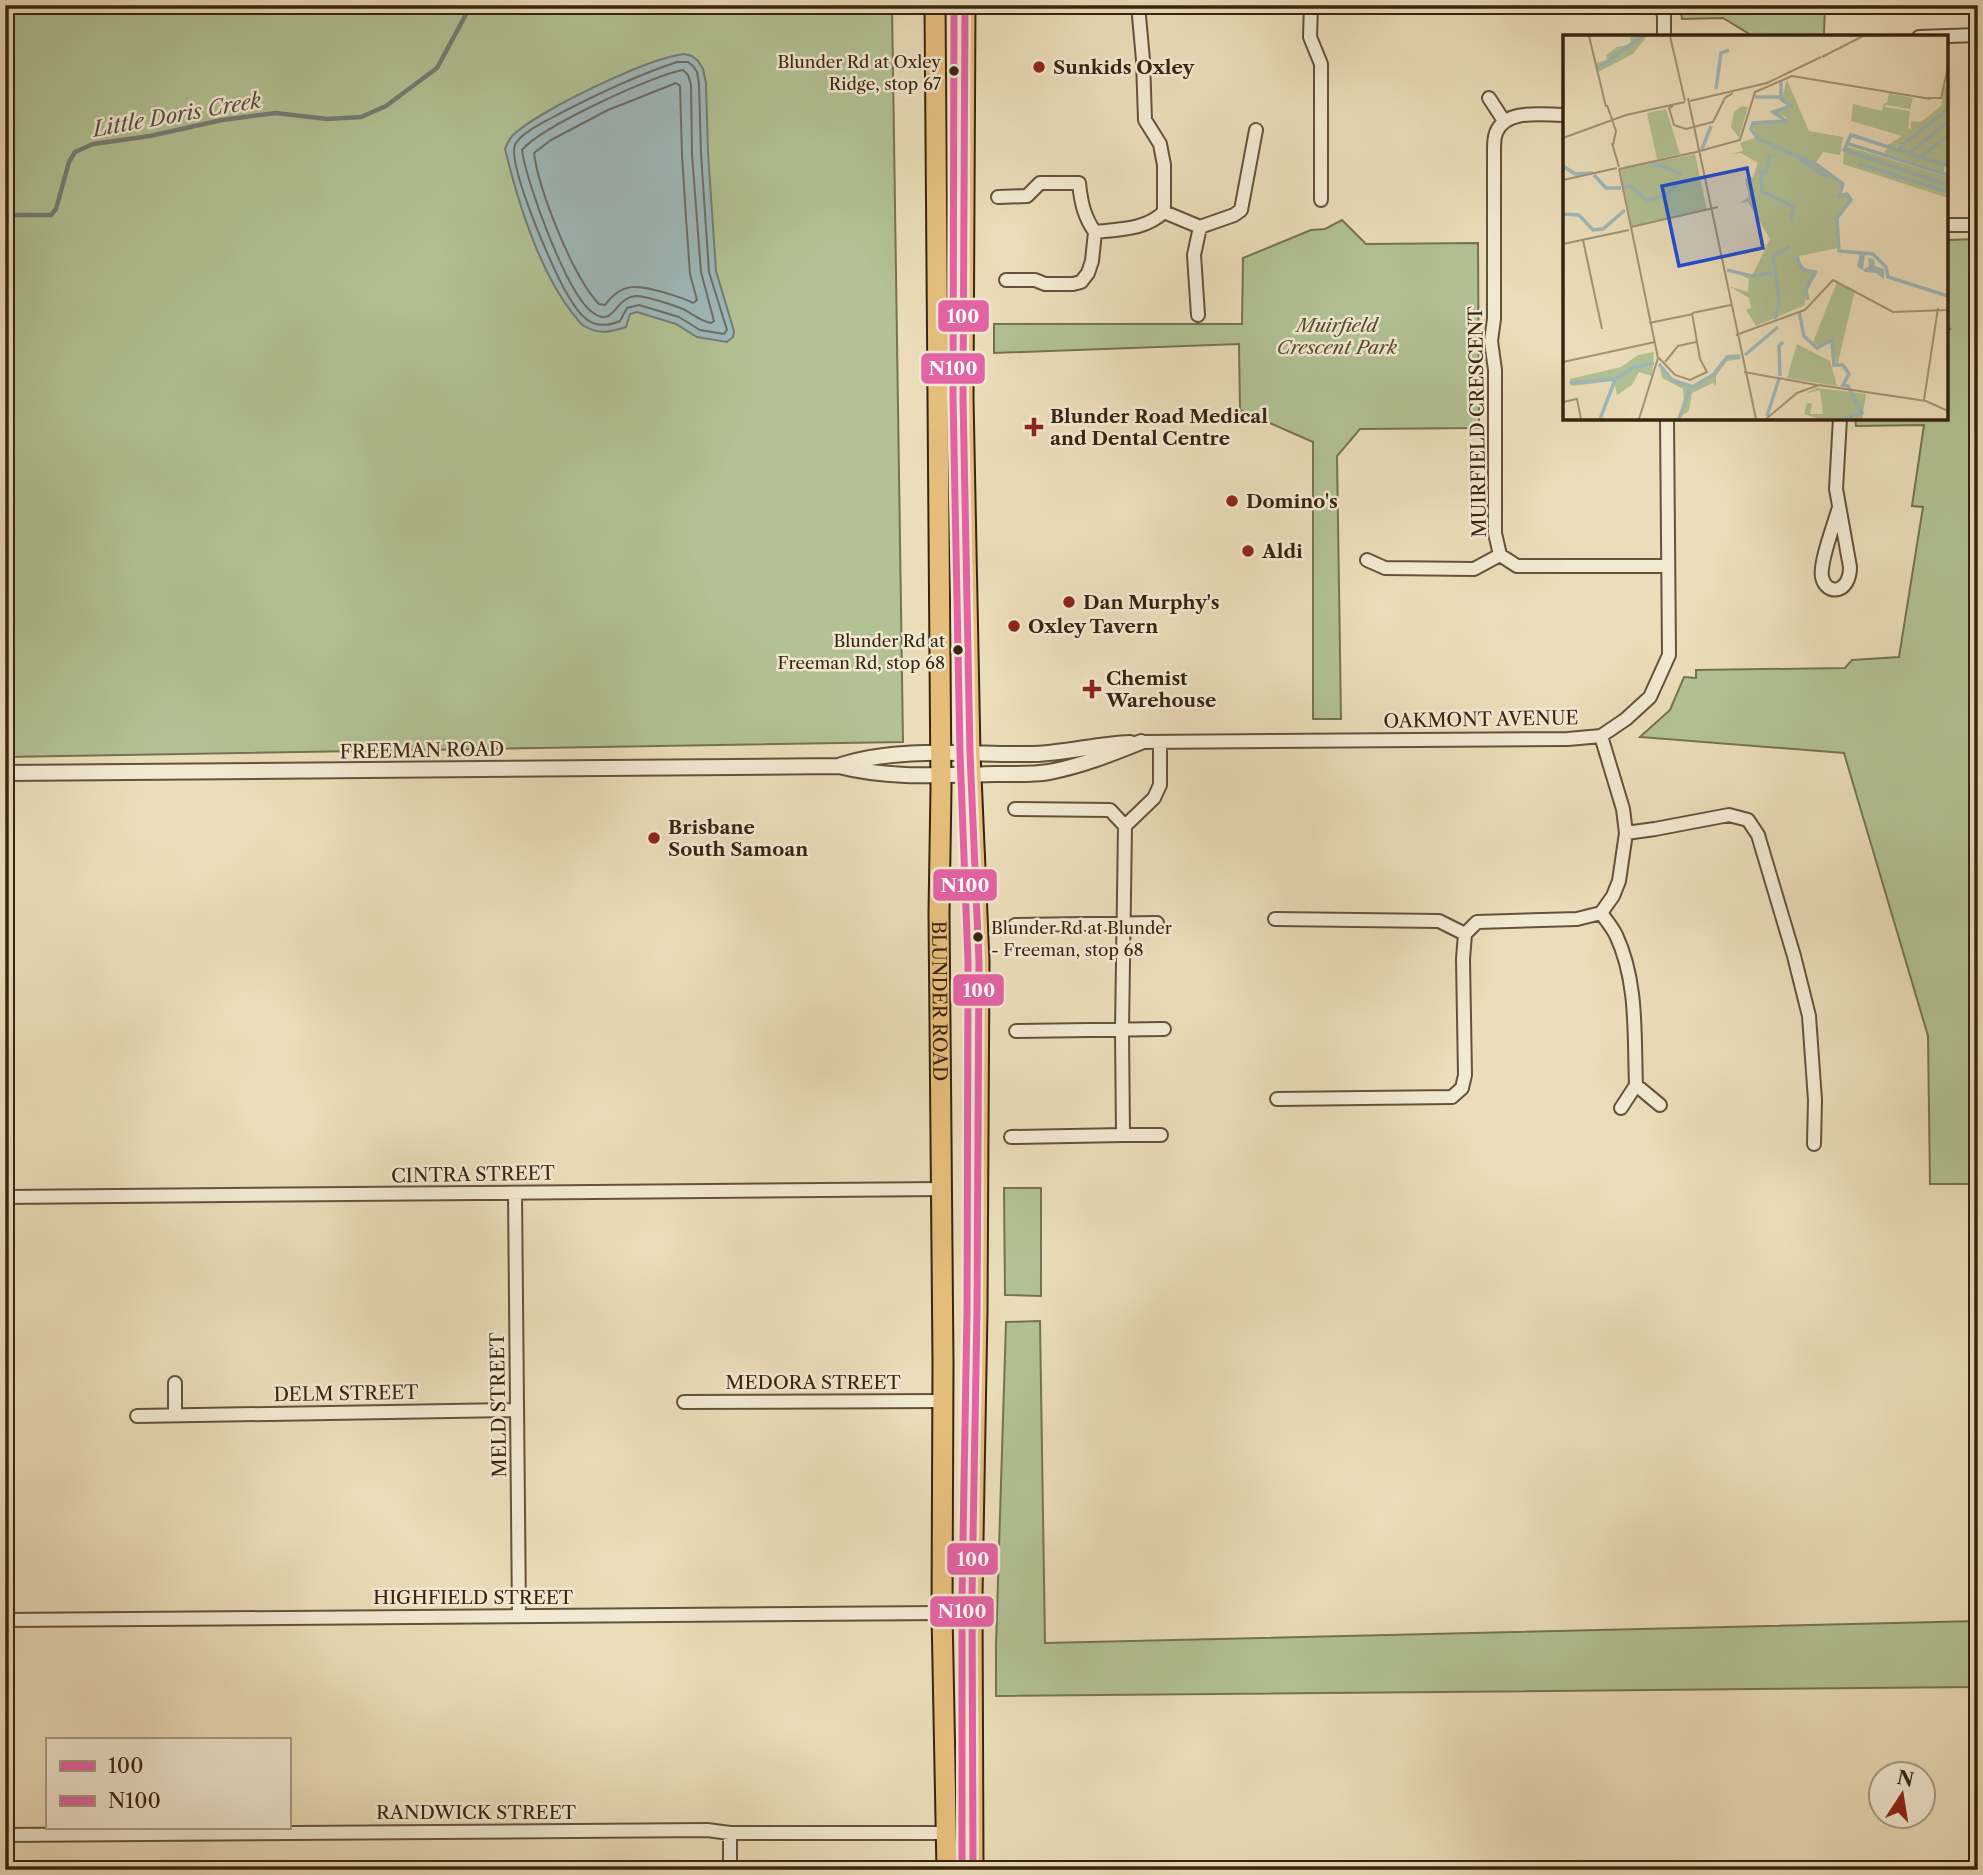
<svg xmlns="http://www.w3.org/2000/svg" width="1983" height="1875" font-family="'Libre Caslon Text',serif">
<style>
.green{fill:#b2c294;stroke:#757352;stroke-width:2}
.water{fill:#9eb9bb;stroke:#757d77;stroke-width:2}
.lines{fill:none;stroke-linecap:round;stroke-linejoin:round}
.shore{stroke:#6b6e66;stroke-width:2}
.stream{stroke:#757d77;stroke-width:4.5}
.minor-casing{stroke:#65523b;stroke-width:16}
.tertiary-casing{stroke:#65523b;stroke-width:18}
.primary-casing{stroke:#382411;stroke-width:23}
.minor{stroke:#f2e9d2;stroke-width:12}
.tertiary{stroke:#f2e9d2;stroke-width:14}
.primary{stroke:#e6be7c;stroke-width:19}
.bus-1-casing{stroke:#f2e9d2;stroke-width:12}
.bus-2-casing{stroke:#f2e9d2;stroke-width:12}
.bus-1{stroke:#e463a4;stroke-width:7}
.bus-2{stroke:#e463a4;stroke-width:7}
.poi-dot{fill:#8f2418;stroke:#f2e9d2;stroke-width:2.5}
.bus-dot{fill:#382411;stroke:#f2e9d2;stroke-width:2.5}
.labels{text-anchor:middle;stroke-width:5;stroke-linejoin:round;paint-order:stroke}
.bus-label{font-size:17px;fill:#382411;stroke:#f2e9d2;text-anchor:end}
.poi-label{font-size:19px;font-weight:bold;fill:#382411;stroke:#f2e9d2;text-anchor:start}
.park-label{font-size:19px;font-style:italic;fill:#564c32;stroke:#f2e9d2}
.street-label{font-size:19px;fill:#382411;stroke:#f2e9d2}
.water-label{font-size:21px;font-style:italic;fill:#575144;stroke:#f2e9d2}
.inset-river{fill:none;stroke:#9eb9bb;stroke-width:3.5}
.inset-road{fill:none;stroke:#a39376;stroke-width:2}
.view{fill:#1d4ed8;fill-opacity:0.15;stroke:#1d4ed8;stroke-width:3.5}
.inset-edge{fill:none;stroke:#382411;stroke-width:3.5}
.line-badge{stroke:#f2e9d2;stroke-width:2.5}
.badge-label{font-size:19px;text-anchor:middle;font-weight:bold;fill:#fff}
</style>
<rect width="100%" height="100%" fill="#ebddb9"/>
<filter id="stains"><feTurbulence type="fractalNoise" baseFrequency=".00286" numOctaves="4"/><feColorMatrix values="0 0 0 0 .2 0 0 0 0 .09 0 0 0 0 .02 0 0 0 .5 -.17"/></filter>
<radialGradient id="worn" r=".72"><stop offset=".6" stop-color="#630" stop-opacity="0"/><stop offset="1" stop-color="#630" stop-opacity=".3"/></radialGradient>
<path class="green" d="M 5,5 L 892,5 L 903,742 L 5,757 Z
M 1680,5 L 1825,5 L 1824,35 L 1751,35 L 1723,18 L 1682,19 Z
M 1342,220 L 1366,244 L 1478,243 L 1479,428 L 1360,429 L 1337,456 L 1341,719 L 1313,719 L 1313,442 L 1240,410 L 1239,344 L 994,353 L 994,324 L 1242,324 L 1243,258 L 1311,230 L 1325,229 Z
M 1978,239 L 1978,1184 L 1930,1184 L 1928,1036 L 1844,753 L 1640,737 L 1670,710 L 1684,677 L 1696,678 L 1696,670 L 1845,668 L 1852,660 L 1899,657 L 1923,507 L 1912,506 L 1924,425 L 1856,426 L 1855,418 L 1946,418 L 1946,330 L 1950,329 L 1946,322 L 1946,240 Z
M 1004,1188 L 1041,1188 L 1041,1296 L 1005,1295 Z
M 1040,1321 L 1045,1643 L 1978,1621 L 1978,1687 L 996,1696 L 996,1645 L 1006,1322 Z"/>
<path class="water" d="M 684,54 L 692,56 L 698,61 L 703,69 L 706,83 L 708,153 L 716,271 L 734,331 L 733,337 L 727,342 L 697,337 L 676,324 L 637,312 L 630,314 L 626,327 C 610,332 600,335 584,326 C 580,324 577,318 573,314 C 539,271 518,202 505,149 C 507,144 509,139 513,135 C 540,110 648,58 684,54 Z"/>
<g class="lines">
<path class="shore" d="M 677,62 L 688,62 L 693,66 L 697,72 L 699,84 L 701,154 L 709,272 L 727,330 L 724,334 L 700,330 L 679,317 L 639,305 L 627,308 L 620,321 C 609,326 595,327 585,318 C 579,313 573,304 569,297 C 556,278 504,159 516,143 C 524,131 543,123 555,116 C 595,95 635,76 677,62 Z
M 683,70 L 688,75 L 691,85 L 692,154 L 701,272 L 714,321 L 711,323 C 700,321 693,314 683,309 C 673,305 646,296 636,296 C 613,298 615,329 592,312 C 567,294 526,182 522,150 C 541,127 653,75 683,70 Z
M 676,83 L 680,86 L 682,155 L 686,218 L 690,274 L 697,300 L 693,303 C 684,298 675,296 666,293 C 640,286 623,280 605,305 L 599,304 C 573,277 539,191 534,153 L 551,140 L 608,110 Z"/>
<path class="stream" d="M 5,215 L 51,215 L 56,209 L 69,162 L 75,152 L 93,144 L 150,136 L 222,120 L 276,113 L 327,119 L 361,117 L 386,106 L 437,68 L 471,5"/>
<defs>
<path id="minor" d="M 1138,5 L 1143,60 L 1145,120 L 1160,144 L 1164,165 L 1164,212
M 1311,5 L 1310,37 L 1321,64 L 1321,200
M 1661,5 L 1664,16 L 1664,37
M 1919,37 L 1978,35
M 1489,98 L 1504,121
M 1565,115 C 1544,115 1505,108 1496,133 C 1494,138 1494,145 1494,150 L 1494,319 L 1491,341 L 1495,370 L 1495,533 L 1500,555 L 1517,566 L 1668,566
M 998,197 L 1027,196 L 1040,183 L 1079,183 C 1081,202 1084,217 1095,232 L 1092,261 L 1088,273 L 1081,282 L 1073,284 L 1045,284 L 1035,280 L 1006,280
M 1946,225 L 1978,225
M 1095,232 C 1120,229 1145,230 1164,212 L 1200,227
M 1198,315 L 1194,255 L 1200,227 L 1234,215 L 1241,210 L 1256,130
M 1839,507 C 1835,522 1819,563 1822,577 C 1826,596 1850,594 1850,567 L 1836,489 L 1840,418
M 1367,560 L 1385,568 L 1474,569 L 1500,555
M 1141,742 L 1568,739 L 1601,736 L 1626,719 L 1650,697 L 1669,655 L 1667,418
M 1125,826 L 1154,798 L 1160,785 L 1160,742
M 1626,833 L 1655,829 L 1729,815 L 1748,820 L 1758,835 L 1794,956 L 1809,1016 L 1815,1100 L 1814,1144
M 1601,913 C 1606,920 1612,927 1616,935 C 1638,982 1634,1035 1636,1085 L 1660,1105
M 1275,919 L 1439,921 L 1465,934
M 1015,925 L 1157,923
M 1016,1031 L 1164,1029
M 1277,1099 L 1452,1097 L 1462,1088 L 1465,1075 L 1463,959 L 1465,934 L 1477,922 L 1577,919 L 1601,913 L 1613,896 L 1619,881 L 1626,833 L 1623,809 L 1601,736
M 1621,1108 L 1636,1085
M 1123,1135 L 1161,1135
M 1011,1137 L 1123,1135 L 1122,1030 L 1125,826 L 1110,810 L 1015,809
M 515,1193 L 519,1616
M 5,1197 L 942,1189
M 175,1383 L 175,1415
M 684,1402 L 943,1401
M 137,1416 L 517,1410
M 5,1620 L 942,1613
M 730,1833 L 730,1870
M 5,1835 L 707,1830 L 730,1833 L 947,1833"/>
<path id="tertiary" d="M 841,765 C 902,746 970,755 1034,754 C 1066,753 1098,744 1130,743
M 5,773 L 839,766 C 889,779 944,775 995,774 C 1013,774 1031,775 1049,772 C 1081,766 1111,754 1141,742"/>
<g id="primary">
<path id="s1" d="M 935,5 L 941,789 L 939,912 L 943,1363 L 942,1613 L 947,1870"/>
<path d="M 965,5 L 963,397 L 970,753 L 979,961 L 977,1312 L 972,1596 L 973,1870"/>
</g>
</defs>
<use href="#minor" class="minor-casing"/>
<use href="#tertiary" class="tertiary-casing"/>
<use href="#primary" class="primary-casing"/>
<use href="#minor" class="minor"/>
<use href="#tertiary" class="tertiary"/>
<use href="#primary" class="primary"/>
<defs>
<path id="bus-1" d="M 965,5 L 963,397 L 970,753 L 979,961 L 977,1312 L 972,1596 L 973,1870"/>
<path id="bus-2" d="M 954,5 L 953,397 L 960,753 L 968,961 L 967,1312 L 962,1596 L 962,1870"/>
</defs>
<use href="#bus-1" class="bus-1-casing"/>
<use href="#bus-2" class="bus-2-casing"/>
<use href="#bus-1" class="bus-1"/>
<use href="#bus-2" class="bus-2"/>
</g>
<g class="poi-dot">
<circle cx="1039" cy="67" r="7"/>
<path d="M1030.5 416.5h7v7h7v7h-7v7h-7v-7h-7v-7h7z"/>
<circle cx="1232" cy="501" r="7"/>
<circle cx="1248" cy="551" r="7"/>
<circle cx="1069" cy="602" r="7"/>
<circle cx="1014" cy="626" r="7"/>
<path d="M1088.5 678.5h7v7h7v7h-7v7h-7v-7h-7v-7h7z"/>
<circle cx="654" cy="838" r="7"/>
</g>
<g class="bus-dot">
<circle cx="954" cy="71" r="6"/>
<circle cx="958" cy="650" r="6"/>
<circle cx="978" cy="937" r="6"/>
</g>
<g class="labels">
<g class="bus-label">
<text x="941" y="68">Blunder Rd at Oxley<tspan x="941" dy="22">Ridge, stop 67</tspan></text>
<text x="945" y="647">Blunder Rd at<tspan x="945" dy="22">Freeman Rd, stop 68</tspan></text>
<text x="991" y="934" text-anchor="start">Blunder Rd at Blunder<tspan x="991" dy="22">- Freeman, stop 68</tspan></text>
</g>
<g class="poi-label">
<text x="1053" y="74">Sunkids Oxley</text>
<text x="1050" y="423">Blunder Road Medical<tspan x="1050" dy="22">and Dental Centre</tspan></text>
<text x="1246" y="508">Domino's</text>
<text x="1262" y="558">Aldi</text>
<text x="1083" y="609">Dan Murphy's</text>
<text x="1028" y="633">Oxley Tavern</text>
<text x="1106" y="685">Chemist<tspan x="1106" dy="22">Warehouse</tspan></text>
<text x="668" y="834">Brisbane<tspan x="668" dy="22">South Samoan</tspan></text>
</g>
<g class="park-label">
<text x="1337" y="332">Muirfield<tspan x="1337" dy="22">Crescent Park</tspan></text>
</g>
<g class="street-label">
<text transform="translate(1477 422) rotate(-91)" y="7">MUIRFIELD CRESCENT</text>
<text transform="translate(1481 719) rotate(-1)" y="7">OAKMONT AVENUE</text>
<text transform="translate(422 750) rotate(-1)" y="7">FREEMAN ROAD</text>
<text dy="7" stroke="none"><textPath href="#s1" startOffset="996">BLUNDER ROAD</textPath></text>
<text transform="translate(473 1174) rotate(-1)" y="7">CINTRA STREET</text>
<text x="813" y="1389">MEDORA STREET</text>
<text transform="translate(346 1393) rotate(-1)" y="7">DELM STREET</text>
<text transform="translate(498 1405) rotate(-91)" y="7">MELD STREET</text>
<text x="473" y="1604">HIGHFIELD STREET</text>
<text x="476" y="1819">RANDWICK STREET</text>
</g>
<g class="water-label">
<text transform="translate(177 115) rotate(-10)" y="7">Little Doris Creek</text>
</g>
</g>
<g transform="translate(1563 35)">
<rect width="385" height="385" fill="#ebddb9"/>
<path d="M 84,1 L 70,19 L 35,37 L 33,28 L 44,25 L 43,20 L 54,12 L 68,9 L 67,2 ZM 224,45 L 246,96 L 280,102 L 277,120 L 260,117 L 252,129 L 280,149 L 276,162 L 283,159 L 288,164 L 274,181 L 275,213 L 236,221 L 238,231 L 255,238 L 243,254 L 242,270 L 193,291 L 183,275 L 188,273 L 186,263 L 166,251 L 185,257 L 186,244 L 180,241 L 189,241 L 207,204 L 185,167 L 176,168 L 186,162 L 182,144 L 190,142 L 195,128 L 178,118 L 168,119 L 180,116 L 177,108 L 194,102 L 189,89 L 223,87 L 223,82 L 210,77 L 228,72 L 219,63 ZM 381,52 L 385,52 L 385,130 L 361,123 L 362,117 L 356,121 L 337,115 L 338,109 L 332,113 L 323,111 L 339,101 L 288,86 L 290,69 L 319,76 L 321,68 L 324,68 L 326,58 L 350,63 L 347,74 L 323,70 L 321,72 L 347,76 L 345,93 L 348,94 L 348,86 L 358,87 L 378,71 ZM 179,71 L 185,72 L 176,103 L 168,92 L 171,77 ZM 103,74 L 117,119 L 94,124 L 84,78 ZM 283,111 L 385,142 L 385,156 L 296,130 L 385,158 L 385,163 L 280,129 L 281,117 L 290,119 L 282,116 ZM 325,112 L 381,130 L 381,137 L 321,118 ZM 132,119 L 144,175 L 69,192 L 57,134 ZM 274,247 L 292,255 L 274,332 L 269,305 L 258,313 L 250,307 ZM 234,309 L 267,326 L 274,351 L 224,343 ZM 91,317 L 89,341 L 76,337 L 69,350 L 54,360 L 51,346 L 8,351 L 7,344 L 58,332 L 75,320 ZM 177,319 L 178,324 L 164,326 L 153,341 L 153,351 L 150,348 L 129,358 L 126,376 L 114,384 L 121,369 L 120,354 L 99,343 L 96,327 L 109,343 L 129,350 L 150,338 L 164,320 ZM 254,353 L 303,359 L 299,384 L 256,384 L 241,379 L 244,368 L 249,368 L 247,379 L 260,379 L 257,355 L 241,359 Z" fill="#b2c294"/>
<path d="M 297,219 L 302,220 L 300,235 L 306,231 L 305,223 L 311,224 L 312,231 L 321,234 L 321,244 L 313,238 L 302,237 L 294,231 Z" fill="#9eb9bb"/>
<path class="inset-river" d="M 36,33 L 79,1M 218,46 L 218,64 L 228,71 L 210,77 L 223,86 L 190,88 L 188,94 L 195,104 L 253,129 L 280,149 L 276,161 L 284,159 L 288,165 L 274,183 L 276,216 L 310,219 L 323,232 L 325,242 L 385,261M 153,54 L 158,18 L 166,15M 192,62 L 219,62M 283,108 L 385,140M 139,114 L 148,91M 332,116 L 385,74M 346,118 L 385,87M 207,119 L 203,137 L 198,137 L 199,156 L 231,172 L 228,185M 356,123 L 385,100M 236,124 L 265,143M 89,128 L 119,139M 296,129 L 385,157M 0,131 L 12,139 L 30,138M 385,131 L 288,100 L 281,115 L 385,150M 31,140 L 43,153 L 58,153M 61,152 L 67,151 L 84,165 L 103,160 L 120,145M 0,179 L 16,180 L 30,195 L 40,194 L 62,175M 232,220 L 240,235 L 252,237 L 243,255 L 245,265M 164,235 L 189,241 L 209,238M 216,262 L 210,221 L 227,212M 236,277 L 241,301 L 254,313 L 269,305 L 271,330 L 280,330 L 286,339 L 280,350 L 285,351 L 299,378 L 280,384M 212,284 L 217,263M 182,320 L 215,292M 96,329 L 109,345 L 130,352 L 150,340 L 164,322 L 177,322M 217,341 L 216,311 L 220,307M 7,348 L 52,344 L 71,332 L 91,328M 204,381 L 216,344M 37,384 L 52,345M 116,384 L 127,353"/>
<path class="inset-road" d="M 26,1 L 43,72M 107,1 L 122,66M 259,22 L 300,1M 125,63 L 193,384M 365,63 L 378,63 L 385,32M 127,66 L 204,48 L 258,22M 44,70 L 53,96 L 50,110M 110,71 L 106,73 L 111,90 L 123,94 L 150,87 L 162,63 L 170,58M 0,103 L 63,80 L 122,67M 49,108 L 56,132M 133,117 L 177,105 L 192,57 L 229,41 L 368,64M 56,134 L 133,117M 56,134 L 95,323 L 76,384M 0,145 L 54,133M 68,192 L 155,172M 20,205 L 39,294M 0,209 L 66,195M 129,278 L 168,270M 86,288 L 130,279M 173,300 L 242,275 L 270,245 L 330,277 L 385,275M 96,323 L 112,340 L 127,345 L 144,337 L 137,324 L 129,278M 0,327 L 92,307M 102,327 L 115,311 L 133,307M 181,337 L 254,350M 361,365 L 375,273M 0,367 L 14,364 L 18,384M 203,384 L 234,358 L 256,350 L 363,366 L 385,376"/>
<path class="view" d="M 184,133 L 200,213 L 116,231 L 99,151 Z"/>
<rect width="385" height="385" class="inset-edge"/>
</g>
<g class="line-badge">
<rect x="937" y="299" width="53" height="34" rx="7" fill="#e463a4"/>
<rect x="920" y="352" width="66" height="33" rx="7" fill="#e463a4"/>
<rect x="932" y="868" width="66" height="34" rx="7" fill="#e463a4"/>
<rect x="952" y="973" width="53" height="34" rx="7" fill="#e463a4"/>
<rect x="946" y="1542" width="53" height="34" rx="7" fill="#e463a4"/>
<rect x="929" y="1595" width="66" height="33" rx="7" fill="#e463a4"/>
</g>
<g class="badge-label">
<text x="963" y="323">100</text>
<text x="953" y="375">N100</text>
<text x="965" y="892">N100</text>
<text x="979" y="997">100</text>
<text x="973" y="1566">100</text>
<text x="962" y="1618">N100</text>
</g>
<rect width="1983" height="1875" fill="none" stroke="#ebddb9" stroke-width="28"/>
<rect x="7" y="7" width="1969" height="1861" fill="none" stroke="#382411" stroke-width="3.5"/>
<rect x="14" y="14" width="1955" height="1847" fill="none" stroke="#382411" stroke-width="2"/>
<rect x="46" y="1738" width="245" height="91" fill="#f2e9d2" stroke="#a89a85" stroke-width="2"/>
<rect x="60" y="1761" width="35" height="10" fill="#e463a4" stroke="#a89a85" stroke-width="2"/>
<text x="108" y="1773" font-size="21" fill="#382411">100</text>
<rect x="60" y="1796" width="35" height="10" fill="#e463a4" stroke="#a89a85" stroke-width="2"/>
<text x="108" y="1808" font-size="21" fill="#382411">N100</text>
<g transform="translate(1902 1795) rotate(12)"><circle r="33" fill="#f2e9d2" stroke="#a89a85" stroke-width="2"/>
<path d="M0-5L12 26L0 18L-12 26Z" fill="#8f2418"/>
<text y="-10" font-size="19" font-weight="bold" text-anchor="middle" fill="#382411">N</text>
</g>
<rect width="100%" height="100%" filter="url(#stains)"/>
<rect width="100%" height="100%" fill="url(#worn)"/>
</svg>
